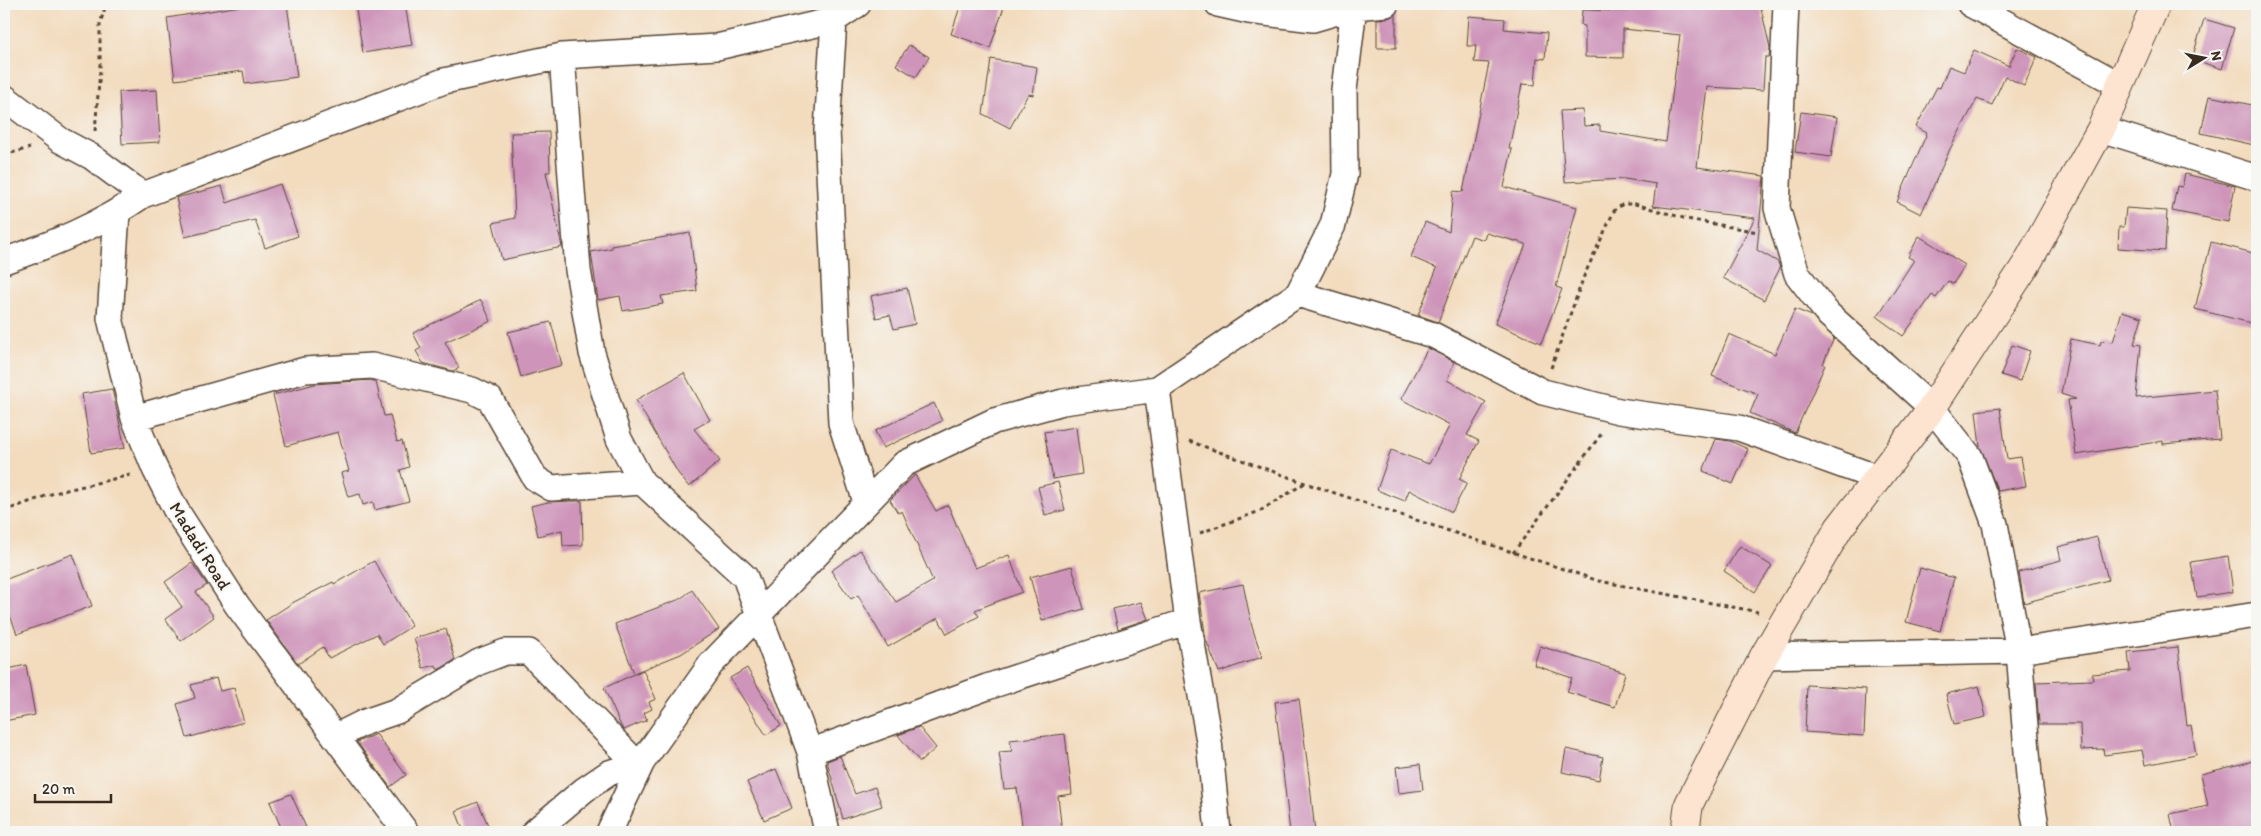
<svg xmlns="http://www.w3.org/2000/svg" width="2261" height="836" font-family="Itim,sans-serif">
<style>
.building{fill:#ce94ba}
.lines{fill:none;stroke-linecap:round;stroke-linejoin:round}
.street-casing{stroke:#574536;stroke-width:28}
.secondary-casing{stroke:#574536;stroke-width:30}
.path{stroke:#574536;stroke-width:3;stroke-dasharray:4 4;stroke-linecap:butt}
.street{stroke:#fff;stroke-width:25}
.secondary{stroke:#fde4d1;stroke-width:28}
.labels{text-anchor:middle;stroke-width:4.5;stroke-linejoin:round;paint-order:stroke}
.street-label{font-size:18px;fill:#3b2a1e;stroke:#f6f6f2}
</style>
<rect width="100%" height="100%" fill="#f6f6f2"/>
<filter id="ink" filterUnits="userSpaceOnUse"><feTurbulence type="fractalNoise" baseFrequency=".02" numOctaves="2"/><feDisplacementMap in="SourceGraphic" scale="10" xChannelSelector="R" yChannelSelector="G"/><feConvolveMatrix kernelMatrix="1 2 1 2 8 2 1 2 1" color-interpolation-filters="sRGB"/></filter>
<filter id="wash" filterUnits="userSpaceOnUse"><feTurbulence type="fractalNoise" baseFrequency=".0096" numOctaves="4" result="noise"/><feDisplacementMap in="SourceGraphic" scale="20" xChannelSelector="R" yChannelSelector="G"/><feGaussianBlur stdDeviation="1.12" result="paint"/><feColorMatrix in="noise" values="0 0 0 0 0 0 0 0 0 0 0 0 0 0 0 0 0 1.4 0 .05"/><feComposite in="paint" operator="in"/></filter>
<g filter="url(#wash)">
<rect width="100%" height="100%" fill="#f3dbbd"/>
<g id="blocks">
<path class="building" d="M 239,4 L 287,4 L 297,77 L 245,84 L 243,71 L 175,80 L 167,18 L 240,6 Z
M 355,4 L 405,4 L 412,45 L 363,53 Z
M 961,4 L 1005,4 L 990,48 L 951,34 Z
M 1629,4 L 1670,4 L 1702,7 L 1716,4 L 1760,4 L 1770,48 L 1769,57 L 1765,57 L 1763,90 L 1707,87 L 1697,167 L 1764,176 L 1757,250 L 1778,262 L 1780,268 L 1764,300 L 1723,278 L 1755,218 L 1653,206 L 1656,184 L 1625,179 L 1565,182 L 1560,111 L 1583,110 L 1584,126 L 1600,125 L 1600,131 L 1666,142 L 1680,35 L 1623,29 L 1623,58 L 1585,57 L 1585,26 L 1581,25 L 1582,10 L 1628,11 Z
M 1396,14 L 1396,48 L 1377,48 L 1377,19 L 1388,18 Z
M 1469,16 L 1505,19 L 1504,29 L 1547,33 L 1545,59 L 1537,58 L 1535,85 L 1522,84 L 1509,149 L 1512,149 L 1504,187 L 1577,207 L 1556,287 L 1562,289 L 1541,343 L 1495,324 L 1526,244 L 1486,233 L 1484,240 L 1472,236 L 1438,322 L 1418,315 L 1437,268 L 1411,257 L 1425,222 L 1449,232 L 1453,191 L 1463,192 L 1489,63 L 1474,62 L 1476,46 L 1467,46 Z
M 2204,19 L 2234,28 L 2222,69 L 2192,59 Z
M 909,45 L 929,57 L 916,77 L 896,65 Z
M 2017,48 L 2037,57 L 2024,86 L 2005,76 L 1992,105 L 1977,99 L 1950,149 L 1921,214 L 1897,202 L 1927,133 L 1916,127 L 1937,87 L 1940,88 L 1949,66 L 1964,72 L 1974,50 L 2009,66 Z
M 991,59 L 1037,67 L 1033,95 L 1028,94 L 1010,128 L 983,114 Z
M 157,90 L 160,142 L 122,144 L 119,92 Z
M 2209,96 L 2257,106 L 2257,129 L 2254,145 L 2201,133 Z
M 1801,112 L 1837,117 L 1831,157 L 1795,152 Z
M 549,132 L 550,172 L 546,172 L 562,247 L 502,260 L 493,223 L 515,218 L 511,133 Z
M 2185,174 L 2235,186 L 2228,222 L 2172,211 L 2177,186 L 2182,187 Z
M 280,184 L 298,236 L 265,248 L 255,220 L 185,237 L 176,198 L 222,186 L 227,203 Z
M 2126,208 L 2167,211 L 2165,251 L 2118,248 L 2119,227 L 2124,227 Z
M 690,233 L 697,291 L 661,296 L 663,304 L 623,311 L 620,296 L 598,300 L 591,252 L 612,248 L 611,246 Z
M 1919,236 L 1965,265 L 1953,284 L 1948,281 L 1936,298 L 1932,295 L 1903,336 L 1877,317 L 1914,260 L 1908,257 Z
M 2211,242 L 2257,254 L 2257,297 L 2251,323 L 2195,309 Z
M 907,288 L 915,324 L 894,329 L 890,315 L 876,318 L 871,296 Z
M 481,300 L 491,321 L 445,342 L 459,368 L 453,371 L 423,363 L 416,351 L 421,348 L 413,333 Z
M 1795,309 L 1812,316 L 1834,338 L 1823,364 L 1825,365 L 1795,433 L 1750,413 L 1758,394 L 1712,376 L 1729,334 L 1775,354 Z
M 2122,311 L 2142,317 L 2134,344 L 2141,345 L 2136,398 L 2215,390 L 2220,439 L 2163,444 L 2163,441 L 2076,455 L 2068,400 L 2076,399 L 2061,394 L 2071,339 L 2100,345 L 2101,341 L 2113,342 Z
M 551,322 L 562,365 L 521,377 L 508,332 Z
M 2012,345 L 2030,351 L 2020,381 L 2001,375 Z
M 1428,348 L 1454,362 L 1447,380 L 1486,402 L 1467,435 L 1479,441 L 1459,479 L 1467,483 L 1452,512 L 1409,490 L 1405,501 L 1377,490 L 1391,450 L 1429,464 L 1450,425 L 1401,399 Z
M 684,373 L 710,420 L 694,429 L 720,461 L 689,487 L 678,473 L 636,400 Z
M 371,380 L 376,382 L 384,416 L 390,415 L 397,442 L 402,441 L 409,467 L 400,470 L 409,501 L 375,510 L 373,502 L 363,505 L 360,494 L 348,497 L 341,473 L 349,471 L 338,432 L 286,446 L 273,395 L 315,384 Z
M 112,389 L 125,448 L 91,453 L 82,394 Z
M 934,403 L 942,421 L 883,448 L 875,431 Z
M 2000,408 L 2007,459 L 2021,457 L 2026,486 L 1998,491 L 1980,447 L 1976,411 Z
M 1076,427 L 1082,474 L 1053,479 L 1044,432 Z
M 1716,439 L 1730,441 L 1748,449 L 1733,484 L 1703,471 Z
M 915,475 L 936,511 L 948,505 L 975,568 L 1009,555 L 1022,592 L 975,610 L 979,616 L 947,634 L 938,618 L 888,647 L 858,595 L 851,599 L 831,571 L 860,550 L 896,602 L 933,581 L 902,511 L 898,513 L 890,500 Z
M 1058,482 L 1065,510 L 1045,515 L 1038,487 Z
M 570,501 L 582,501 L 583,545 L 563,546 L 562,530 L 538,536 L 531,506 L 548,502 Z
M 2097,537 L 2108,580 L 2024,603 L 2019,572 L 2061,560 L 2058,547 Z
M 1740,546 L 1772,566 L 1755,592 L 1724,571 Z
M 73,554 L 92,606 L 17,634 L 4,599 L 4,580 Z
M 2228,556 L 2233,592 L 2197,597 L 2191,562 Z
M 374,561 L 412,626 L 383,644 L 377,634 L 329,658 L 323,647 L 298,664 L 266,620 L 294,602 L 333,582 L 334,584 Z
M 192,563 L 207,585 L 196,592 L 214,617 L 181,641 L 165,619 L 182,607 L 165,582 Z
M 1072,566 L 1084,609 L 1042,621 L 1030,577 Z
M 1920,568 L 1954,578 L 1940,631 L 1906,622 Z
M 1243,584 L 1252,627 L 1262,657 L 1219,672 L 1206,640 L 1199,593 Z
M 692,590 L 719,629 L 681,654 L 634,673 L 615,624 L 680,599 Z
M 1141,602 L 1148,619 L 1118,629 L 1113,609 Z
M 446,629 L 455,660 L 440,669 L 437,669 L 436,665 L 423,668 L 414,638 Z
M 1540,646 L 1625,673 L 1615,707 L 1567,692 L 1572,678 L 1534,665 Z
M 2178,647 L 2187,726 L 2191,725 L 2196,755 L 2145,765 L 2142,750 L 2104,755 L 2103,749 L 2081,750 L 2080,724 L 2039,724 L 2036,682 L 2093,680 L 2092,674 L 2130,671 L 2128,652 Z
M 26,665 L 35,715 L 4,721 L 4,670 Z
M 747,668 L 781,726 L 766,735 L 730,678 Z
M 643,670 L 656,699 L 649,702 L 652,709 L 644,713 L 647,720 L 624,730 L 621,726 L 604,688 Z
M 216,678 L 220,691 L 234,688 L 244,722 L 187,738 L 177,704 L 195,698 L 191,685 Z
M 1807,685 L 1866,689 L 1864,736 L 1805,732 Z
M 1979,686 L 1986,717 L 1954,724 L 1946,694 Z
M 1299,699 L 1309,776 L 1315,832 L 1290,832 L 1275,702 Z
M 919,727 L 936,748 L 920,762 L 898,735 Z
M 376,734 L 406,775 L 390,787 L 357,742 Z
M 1065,734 L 1072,794 L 1058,796 L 1062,832 L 1023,832 L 1017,788 L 1004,789 L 999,752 L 1012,751 L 1010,740 Z
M 1566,749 L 1603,757 L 1599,780 L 1562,772 Z
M 840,756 L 855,794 L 875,787 L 882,806 L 843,819 L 827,761 Z
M 2257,760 L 2257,832 L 2174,832 L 2170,814 L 2208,806 L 2201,774 Z
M 1420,764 L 1423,790 L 1399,793 L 1396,767 Z
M 776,769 L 792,808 L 764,820 L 747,782 Z
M 291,794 L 308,832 L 283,832 L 270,802 Z
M 478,802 L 491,832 L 464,832 L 456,811 Z"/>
</g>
</g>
<g filter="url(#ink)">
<use href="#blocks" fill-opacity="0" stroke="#574536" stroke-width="1"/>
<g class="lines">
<defs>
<path id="street" d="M 1218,4 L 1249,11 L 1313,19 L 1354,7 L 1386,4
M 1786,4 L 1777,208 L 1797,274 L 1828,314 L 1932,408 L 1970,457 L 1995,524 L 2019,651 L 2030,789 L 2037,832
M 1970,4 L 2120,85
M 834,20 L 827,130 L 841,423 L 866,502
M 562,56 L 578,270 L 592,353 L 619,439 L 642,482 L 745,577 L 810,752 L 827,832
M 4,97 L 60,140 L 92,157 L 143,195
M 2101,129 L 2257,178
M 117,213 L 110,318 L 134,418 L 155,469 L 176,510 L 237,605 L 406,832
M 4,261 C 53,244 100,225 143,195 L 444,81 L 562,56 L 717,47 L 834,20 L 858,4
M 1298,294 L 1433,335 L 1543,392 L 1619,411 L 1739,428 L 1878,478
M 1157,389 L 1188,621 L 1209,741 L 1218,832
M 134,418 L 305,370 L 372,366 L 472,390 L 490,399 L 535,478 L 551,488 L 642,482
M 1764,656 L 2019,651 L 2257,615
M 335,737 L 365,722 L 397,711 L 479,662 L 505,652 L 529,652 L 637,764
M 810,752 L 987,687 L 1188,621
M 534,832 L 584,790 L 609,773 L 642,762
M 609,832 L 642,762 L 711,664 L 904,464 L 994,421 L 1063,402 L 1157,389 L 1298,294 L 1333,225 L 1345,174 L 1344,90 L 1354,7"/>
<path id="secondary" d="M 1685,832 L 1689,804 L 1764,656 L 1839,528 L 1932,408 L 2026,265 L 2101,129 L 2156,4"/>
</defs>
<use href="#street" class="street-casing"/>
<use href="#secondary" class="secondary-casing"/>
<path class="path" d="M 95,131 L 100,70 L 100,24 L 106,4
M 4,155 L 30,148
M 1551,368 L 1584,276 L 1614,211 L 1623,204 L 1635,204 L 1687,219 L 1758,232
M 1189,441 L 1305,483 L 1599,581 L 1758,612
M 4,511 L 54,493 L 130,475
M 1200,533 L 1260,511 L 1305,483
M 1513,553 L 1602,433"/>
<use href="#street" class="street"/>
<use href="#secondary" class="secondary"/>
</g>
</g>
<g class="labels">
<g class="street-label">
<text transform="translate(200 546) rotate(58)" y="6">Madadi Road</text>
</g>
</g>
<rect width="2261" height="836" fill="none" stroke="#f6f6f2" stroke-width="20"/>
<g transform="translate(2204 58) rotate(80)" stroke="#f6f6f2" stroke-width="4" paint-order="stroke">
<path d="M0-4L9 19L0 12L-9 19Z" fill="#3b2a1e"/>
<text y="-8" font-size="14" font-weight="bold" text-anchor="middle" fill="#3b2a1e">N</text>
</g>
<path d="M35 794v8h76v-8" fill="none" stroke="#3b2a1e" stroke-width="2.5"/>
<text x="42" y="794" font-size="15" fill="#3b2a1e" stroke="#f6f6f2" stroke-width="4" paint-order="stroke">20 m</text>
</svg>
